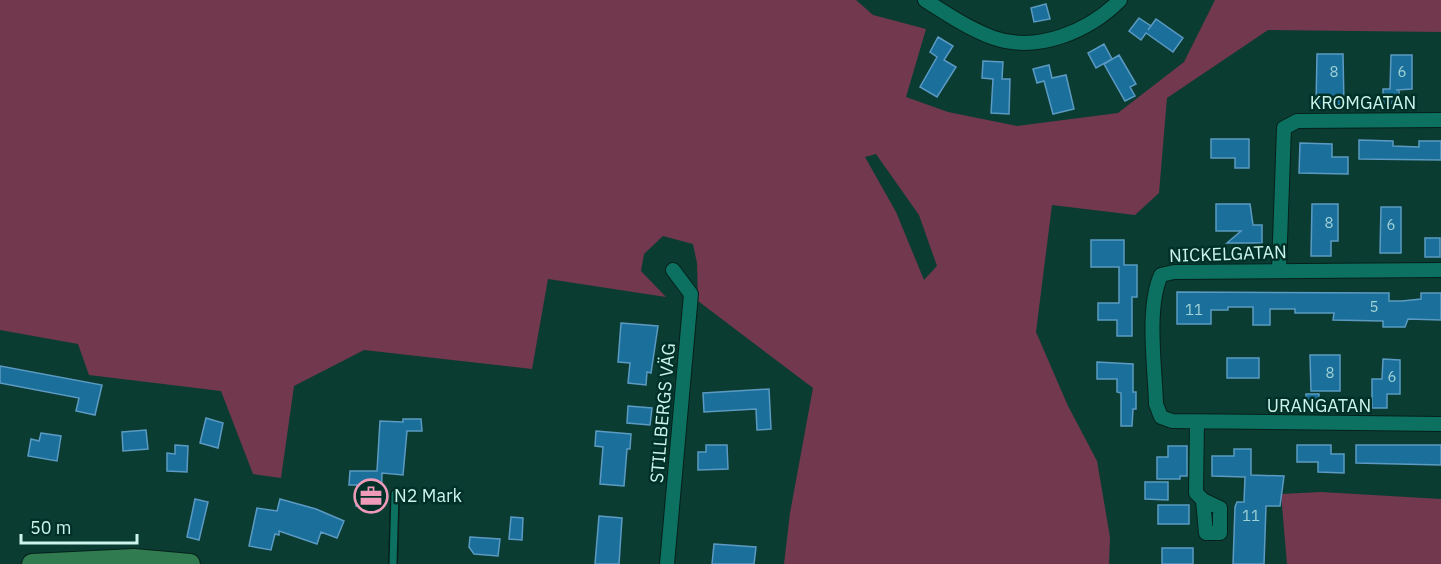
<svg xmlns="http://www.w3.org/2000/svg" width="1441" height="564" font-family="'IBM Plex Sans',sans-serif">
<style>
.green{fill:#72384e;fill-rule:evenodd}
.building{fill:#1b6f9b;stroke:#5b9ac2;stroke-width:1.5}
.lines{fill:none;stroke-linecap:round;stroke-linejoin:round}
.lane-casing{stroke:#05201a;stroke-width:10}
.street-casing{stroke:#05201a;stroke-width:16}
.secondary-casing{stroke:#05201a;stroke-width:22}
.lane{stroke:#0c7160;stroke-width:7}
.street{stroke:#0c7160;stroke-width:14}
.secondary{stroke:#307b50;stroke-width:20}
.labels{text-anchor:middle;stroke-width:5;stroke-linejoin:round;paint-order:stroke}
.number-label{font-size:15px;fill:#a0d3d6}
.street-label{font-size:18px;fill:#ccf4ea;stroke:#003128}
.poi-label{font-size:18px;fill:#ccf4ea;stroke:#003128;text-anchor:start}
</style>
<rect width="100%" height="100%" fill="#0b3c32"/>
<path class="green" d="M 0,0 L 856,0 L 873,15 L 926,29 L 906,97 L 948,112 L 1017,126 L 1118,113 L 1184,62 L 1215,0 L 1441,0 L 1441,32 L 1268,30 L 1167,98 L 1159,193 L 1135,215 L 1052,205 L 1036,332 L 1068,406 L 1097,461 L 1110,537 L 1109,564 L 784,564 L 790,513 L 813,388 L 698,301 L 697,263 L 693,244 L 663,236 L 644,254 L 641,271 L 666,297 L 548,279 L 532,369 L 364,350 L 294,386 L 281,478 L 253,474 L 221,391 L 89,375 L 78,344 L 0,330 ZM 876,154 L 919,215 L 937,266 L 924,280 L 896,212 L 865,157 Z
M 1321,492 L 1441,499 L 1441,564 L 1287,564 L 1281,494 Z"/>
<path class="building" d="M 1046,4 L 1050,19 L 1034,22 L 1031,8 Z
M 1139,18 L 1151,26 L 1148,30 L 1156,19 L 1183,38 L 1173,52 L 1146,33 L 1141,40 L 1129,31 Z
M 938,37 L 953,46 L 944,60 L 956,67 L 937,97 L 920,87 L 937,57 L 930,52 Z
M 1104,44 L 1112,59 L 1096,68 L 1088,53 Z
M 1317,54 L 1343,54 L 1344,105 L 1316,105 Z
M 1119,55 L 1136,84 L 1130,87 L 1135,96 L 1125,101 L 1104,64 Z
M 1391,55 L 1412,55 L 1412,89 L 1396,90 L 1399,90 L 1399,104 L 1383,103 L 1383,89 L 1390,89 Z
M 983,61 L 1003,62 L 1002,79 L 1010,79 L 1009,114 L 991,113 L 993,79 L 982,78 Z
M 1049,65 L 1052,78 L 1066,75 L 1074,109 L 1053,114 L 1044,81 L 1037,83 L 1033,69 Z
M 1211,139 L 1249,139 L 1249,168 L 1235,168 L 1235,158 L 1211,158 Z
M 1359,140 L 1393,141 L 1393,146 L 1419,147 L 1419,141 L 1441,141 L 1441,160 L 1359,159 Z
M 1300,143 L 1332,144 L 1332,157 L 1348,157 L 1348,174 L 1299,173 Z
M 1216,204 L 1250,204 L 1253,225 L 1262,225 L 1262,243 L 1227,243 L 1241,231 L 1216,231 Z
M 1312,204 L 1338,204 L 1338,241 L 1331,241 L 1331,256 L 1311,256 Z
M 1381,207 L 1401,207 L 1401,253 L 1380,253 Z
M 1425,238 L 1440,238 L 1440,257 L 1425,257 Z
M 1091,240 L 1124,240 L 1124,265 L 1137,265 L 1137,297 L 1132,297 L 1132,336 L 1117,336 L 1117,320 L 1098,320 L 1098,303 L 1119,303 L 1119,267 L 1091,267 Z
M 1177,292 L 1389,293 L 1389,301 L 1402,301 L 1421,299 L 1421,293 L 1441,293 L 1441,320 L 1408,319 L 1405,327 L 1383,327 L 1383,321 L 1333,320 L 1334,313 L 1295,313 L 1295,309 L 1270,309 L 1270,325 L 1253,325 L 1253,307 L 1228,307 L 1228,310 L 1211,310 L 1211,324 L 1177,324 Z
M 621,323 L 658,326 L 651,373 L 647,372 L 646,385 L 628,383 L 630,363 L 618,362 Z
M 1310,355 L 1340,355 L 1340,391 L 1311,391 Z
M 1227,358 L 1259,358 L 1259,378 L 1227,378 Z
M 1383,359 L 1400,360 L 1400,394 L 1387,394 L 1387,408 L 1372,408 L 1372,379 L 1382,379 Z
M 1097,362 L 1133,364 L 1133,392 L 1136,392 L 1136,409 L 1133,409 L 1132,426 L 1121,426 L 1121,393 L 1117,392 L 1117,379 L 1097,379 Z
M 0,366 L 102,385 L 95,415 L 76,411 L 79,398 L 0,383 Z
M 769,389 L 771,429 L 757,430 L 756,409 L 704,412 L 703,393 Z
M 1306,394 L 1319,394 L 1319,408 L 1306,408 Z
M 628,406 L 652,408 L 650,425 L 627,423 Z
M 206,418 L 223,423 L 218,448 L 200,443 Z
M 403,419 L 421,419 L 422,431 L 407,431 L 403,475 L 382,473 L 381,507 L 356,506 L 357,485 L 349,485 L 350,471 L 377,471 L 380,421 L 403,422 Z
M 146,430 L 148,449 L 123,451 L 122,432 Z
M 596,431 L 631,434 L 630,449 L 627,449 L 624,486 L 600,484 L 603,447 L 595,446 Z
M 41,433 L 61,436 L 57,461 L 28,456 L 31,439 L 39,441 Z
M 175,445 L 188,446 L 187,472 L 167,471 L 167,453 L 175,454 Z
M 706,445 L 727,445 L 728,469 L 698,470 L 698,452 L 706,452 Z
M 1297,445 L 1331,445 L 1331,454 L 1344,454 L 1344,473 L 1318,472 L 1318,462 L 1297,462 Z
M 1356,445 L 1441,445 L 1441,465 L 1356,463 Z
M 1168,446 L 1187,446 L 1187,476 L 1180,476 L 1180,479 L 1157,479 L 1157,457 L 1168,457 Z
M 1234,449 L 1251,449 L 1251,475 L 1284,476 L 1280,506 L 1266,506 L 1264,564 L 1233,564 L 1235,507 L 1237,502 L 1244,502 L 1245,477 L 1212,476 L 1212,456 L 1234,456 Z
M 1145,482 L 1168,482 L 1168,500 L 1145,499 Z
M 195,499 L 208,502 L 199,540 L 187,537 Z
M 280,499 L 316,509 L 344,521 L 337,538 L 321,532 L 317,544 L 279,531 L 279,535 L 275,534 L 271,550 L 249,546 L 257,508 L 277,511 Z
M 1158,505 L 1189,505 L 1189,524 L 1158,524 Z
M 599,516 L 622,518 L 619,564 L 595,564 Z
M 511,517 L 523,518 L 522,540 L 509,539 Z
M 470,537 L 500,539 L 498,556 L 474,554 L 469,547 Z
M 714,544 L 756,547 L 754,564 L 712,564 Z
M 1162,548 L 1193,548 L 1193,564 L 1162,564 Z"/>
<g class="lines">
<defs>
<path id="lane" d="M 393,564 L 395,494"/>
<path id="street" d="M 925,0 C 947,14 969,29 994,38 C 1038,53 1089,31 1120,0
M 1279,269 L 1284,128 L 1297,121 L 1441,120
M 1441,270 L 1174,272 L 1161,275 C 1146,308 1155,367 1156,404 L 1161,417 L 1172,421 L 1441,424
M 1197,423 L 1196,493 L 1203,500 L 1206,533 L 1220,533 L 1220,508 L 1203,500
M 667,564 L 691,294 L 673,270"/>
<path id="secondary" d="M 32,564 L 134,559 L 190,564"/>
</defs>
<use href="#lane" class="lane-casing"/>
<use href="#street" class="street-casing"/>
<use href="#secondary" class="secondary-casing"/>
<use href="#lane" class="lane"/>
<use href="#street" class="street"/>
<use href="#secondary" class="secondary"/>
</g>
<defs>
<symbol id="office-ring" viewBox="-11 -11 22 22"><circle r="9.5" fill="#003128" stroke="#ef9ab8" stroke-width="1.5"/><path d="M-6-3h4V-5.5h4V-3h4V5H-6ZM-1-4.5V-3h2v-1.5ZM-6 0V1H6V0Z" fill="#ef9ab8"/></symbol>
</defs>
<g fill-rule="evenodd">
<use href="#office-ring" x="352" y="477" width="38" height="38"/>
</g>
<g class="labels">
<g class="number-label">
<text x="1334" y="77">8</text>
<text x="1402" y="77">6</text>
<text x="1329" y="228">8</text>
<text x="1391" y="230">6</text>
<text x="1374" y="312">5</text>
<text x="1194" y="315">11</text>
<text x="1330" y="378">8</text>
<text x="1392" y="382">6</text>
<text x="1251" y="521">11</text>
</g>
<g class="street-label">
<text x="1363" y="109">KROMGATAN</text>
<text transform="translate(1228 254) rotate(-2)" y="6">NICKELGATAN</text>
<text x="1319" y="412">URANGATAN</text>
<text transform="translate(663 413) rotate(-85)" y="6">STILLBERGS VÄG</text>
</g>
<g class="poi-label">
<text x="394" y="502">N2 Mark</text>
</g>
</g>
<path d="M21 534v9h116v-9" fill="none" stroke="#ccf4ea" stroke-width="3"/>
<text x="30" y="534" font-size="18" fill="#ccf4ea" stroke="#003128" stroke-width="4.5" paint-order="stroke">50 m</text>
</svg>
